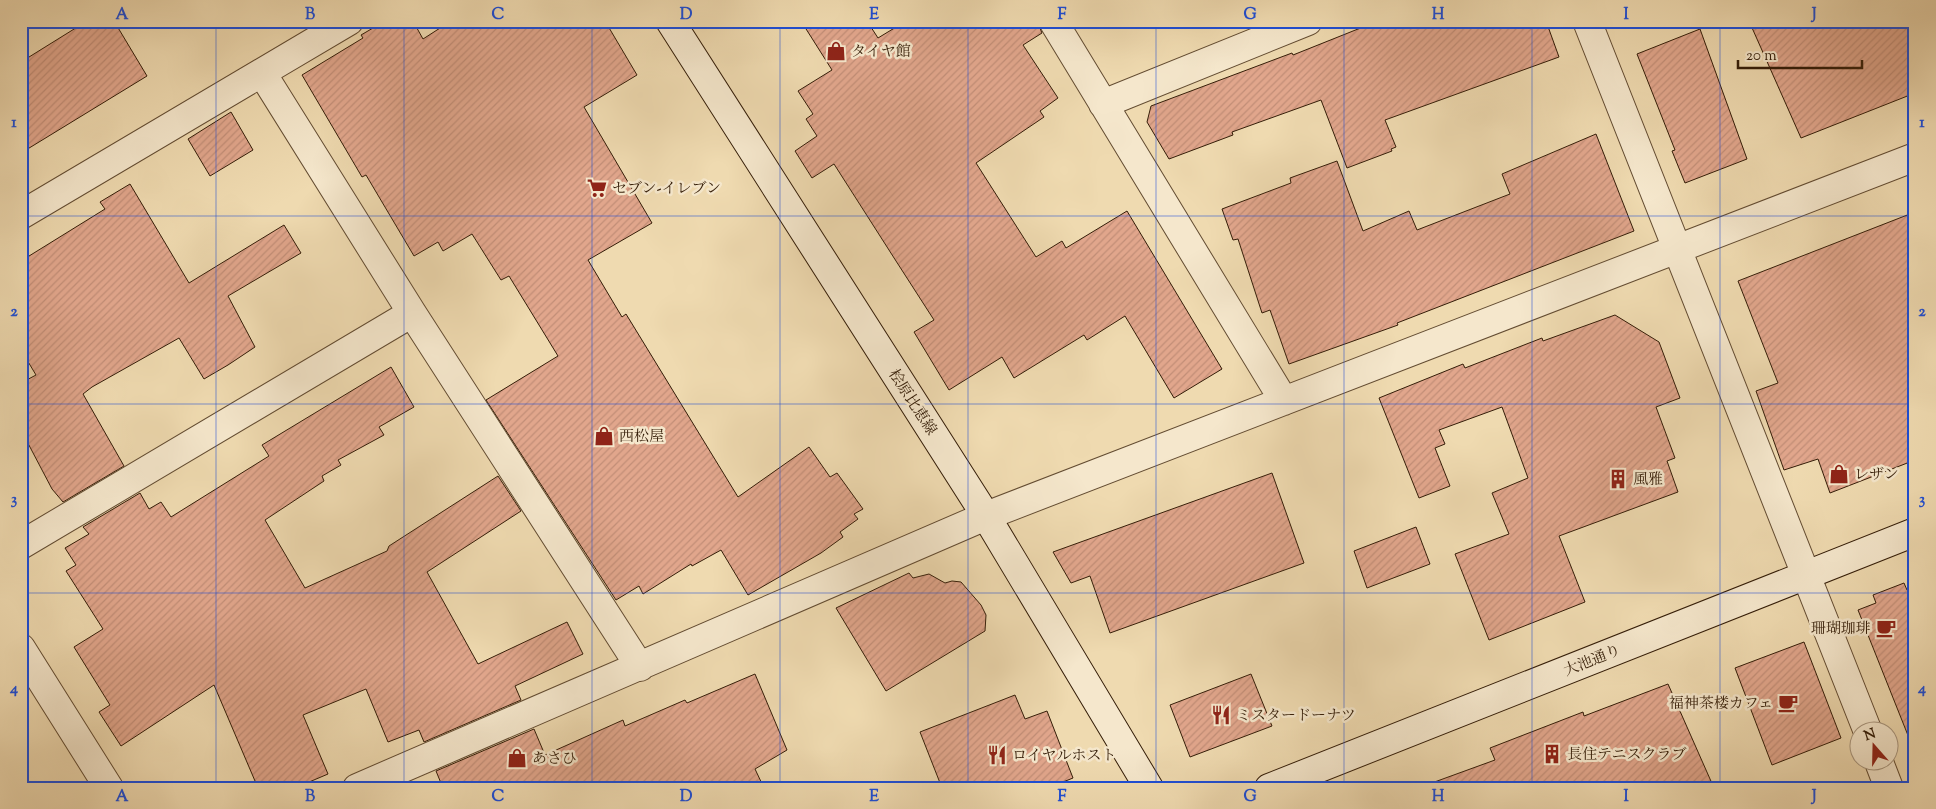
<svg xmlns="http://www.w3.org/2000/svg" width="1936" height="809" font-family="'Sorts Mill Goudy','Noto Serif JP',serif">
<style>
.building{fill:url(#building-hatch);stroke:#341d08}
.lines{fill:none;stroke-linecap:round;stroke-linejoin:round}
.street-casing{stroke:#634c32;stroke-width:30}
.secondary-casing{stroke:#341d08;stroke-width:30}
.street{stroke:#f5e7cc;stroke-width:28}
.secondary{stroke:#f5e7cc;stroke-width:28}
.grid{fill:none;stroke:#1d4ed8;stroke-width:1;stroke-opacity:0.55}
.labels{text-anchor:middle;stroke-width:5;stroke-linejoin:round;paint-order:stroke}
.poi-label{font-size:15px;fill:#341d08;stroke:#f5e7cc;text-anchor:start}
.street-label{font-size:15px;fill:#341d08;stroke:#f5e7cc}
.neatline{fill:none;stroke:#1d4ed8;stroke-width:2}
.grid-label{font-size:16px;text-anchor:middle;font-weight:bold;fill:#1d4ed8}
</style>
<defs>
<pattern id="building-hatch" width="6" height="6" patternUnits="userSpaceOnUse" patternTransform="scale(1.25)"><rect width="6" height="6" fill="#e1a68c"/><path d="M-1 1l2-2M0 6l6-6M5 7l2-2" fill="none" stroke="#c28e77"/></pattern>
</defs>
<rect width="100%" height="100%" fill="#efdab0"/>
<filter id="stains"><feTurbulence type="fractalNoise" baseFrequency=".004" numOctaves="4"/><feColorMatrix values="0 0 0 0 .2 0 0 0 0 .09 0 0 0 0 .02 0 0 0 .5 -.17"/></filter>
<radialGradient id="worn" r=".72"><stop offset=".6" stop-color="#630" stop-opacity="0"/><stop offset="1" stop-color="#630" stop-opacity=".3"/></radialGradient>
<path class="building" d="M 87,21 L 114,21 L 147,76 L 21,153 L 21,62 Z
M 385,21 L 413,21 L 423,39 L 451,21 L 605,21 L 637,75 L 584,107 L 652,223 L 588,260 L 622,317 L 626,314 L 738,497 L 809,447 L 830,477 L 837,473 L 863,509 L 854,514 L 858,519 L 840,532 L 843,537 L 821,553 L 748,595 L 721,550 L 692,566 L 691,564 L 643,594 L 639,586 L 616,600 L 486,400 L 558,356 L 509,276 L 501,280 L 472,234 L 443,251 L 438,242 L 414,256 L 366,175 L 362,177 L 302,75 L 363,38 L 361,35 Z
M 801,21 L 867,21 L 878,38 L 906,21 L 1037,21 L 1042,33 L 1023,45 L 1058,98 L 1040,111 L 1044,117 L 976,163 L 1036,257 L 1062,241 L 1066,248 L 1127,211 L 1222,369 L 1174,398 L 1125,316 L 1087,340 L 1084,335 L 1014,378 L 1002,357 L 949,390 L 914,332 L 934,320 L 896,261 L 834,164 L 812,178 L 795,151 L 817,136 L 806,119 L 813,114 L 798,91 L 832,70 Z
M 1378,21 L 1546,21 L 1559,57 L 1385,120 L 1396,147 L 1391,149 L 1392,151 L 1347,168 L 1321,100 L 1232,132 L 1233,135 L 1169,159 L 1147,122 L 1151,106 L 1292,53 L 1293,55 Z
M 1749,21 L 1915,21 L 1915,93 L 1801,138 Z
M 1700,29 L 1747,159 L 1685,183 L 1672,151 L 1675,150 L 1637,54 Z
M 231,112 L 253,150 L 210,176 L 188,139 Z
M 1596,134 L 1634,231 L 1397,323 L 1398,325 L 1289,364 L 1270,310 L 1262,313 L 1238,239 L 1233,240 L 1222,209 L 1291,183 L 1290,178 L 1337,161 L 1363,231 L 1409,211 L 1417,230 L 1510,194 L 1502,174 Z
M 130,184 L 189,283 L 284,225 L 301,253 L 228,296 L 255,347 L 228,365 L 204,379 L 179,338 L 92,387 L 83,394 L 124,466 L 63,502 L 52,489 L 21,430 L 21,383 L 36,375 L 21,350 L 21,261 L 105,209 L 100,202 Z
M 1915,212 L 1915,460 L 1830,493 L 1818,459 L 1784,470 L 1756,391 L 1778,383 L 1738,281 Z
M 1615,315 L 1659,342 L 1680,398 L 1656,407 L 1675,458 L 1667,461 L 1678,492 L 1559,536 L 1585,602 L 1489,640 L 1455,554 L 1509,534 L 1492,493 L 1528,478 L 1502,407 L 1439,430 L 1445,444 L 1435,448 L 1450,486 L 1419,498 L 1379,398 L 1463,364 L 1465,368 L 1542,338 L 1543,341 Z
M 391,367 L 414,407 L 379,427 L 384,435 L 338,460 L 341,465 L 322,476 L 324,481 L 265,520 L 305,588 L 387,551 L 389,546 L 498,476 L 521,511 L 427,572 L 478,664 L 567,622 L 583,654 L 515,686 L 521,700 L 424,742 L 419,730 L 388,742 L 366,689 L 303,715 L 328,774 L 295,788 L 258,788 L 214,685 L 121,746 L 99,712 L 110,705 L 74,647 L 103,629 L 66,571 L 76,565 L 65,548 L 89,534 L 83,527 L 140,493 L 149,509 L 161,502 L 171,517 L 269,456 L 262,445 Z
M 1272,473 L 1304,563 L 1110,633 L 1090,576 L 1071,583 L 1053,552 Z
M 1416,527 L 1430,564 L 1367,588 L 1354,551 Z
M 909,573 L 913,578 L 929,574 L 945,583 L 952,581 L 961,582 L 981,605 L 986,615 L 985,631 L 886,691 L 836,608 Z
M 1904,583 L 1907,590 L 1915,587 L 1915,748 L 1913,748 L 1858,610 L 1876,603 L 1873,595 Z
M 1804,642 L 1841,738 L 1772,765 L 1735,668 Z
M 755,674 L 787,750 L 755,769 L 764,788 L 443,788 L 436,771 L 534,729 L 545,755 L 623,720 L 625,726 L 685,700 L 687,703 Z
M 1251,674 L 1272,726 L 1190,757 L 1170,705 Z
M 1668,684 L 1714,788 L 1430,788 L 1429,784 L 1495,760 L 1490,748 L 1583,712 L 1584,716 Z
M 1015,695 L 1025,719 L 1047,711 L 1073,778 L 1048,788 L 942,788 L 920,732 Z"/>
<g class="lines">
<defs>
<path id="street" d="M 1053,21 L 1284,401
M 1587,21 L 1868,732
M 262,73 L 412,313 L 640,667
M 1103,104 L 1308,21
M 21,215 L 349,21
M 21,545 L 412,313
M 21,648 L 109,788
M 1879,762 L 1889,788
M 357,788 L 986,516 L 1915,157"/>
<path id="secondary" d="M 670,21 L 986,516 L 1149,788
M 1269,788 L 1915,532"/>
</defs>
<use href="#street" class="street-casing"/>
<use href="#secondary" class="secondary-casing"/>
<use href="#street" class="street"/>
<use href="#secondary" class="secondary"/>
</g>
<path class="grid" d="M 216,21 L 216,788M 404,21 L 404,788M 592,21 L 592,788M 780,21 L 780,788M 968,21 L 968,788M 1156,21 L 1156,788M 1344,21 L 1344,788M 1532,21 L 1532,788M 1720,21 L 1720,788M 21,216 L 1915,216M 21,404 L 1915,404M 21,593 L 1915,593"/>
<defs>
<symbol id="shop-bare" viewBox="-9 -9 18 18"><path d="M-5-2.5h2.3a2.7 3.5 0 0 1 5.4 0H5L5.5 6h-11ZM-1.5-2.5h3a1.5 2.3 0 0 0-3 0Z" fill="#8f2418" stroke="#f5e7cc" stroke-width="2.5" paint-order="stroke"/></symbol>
<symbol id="supermarket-bare" viewBox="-9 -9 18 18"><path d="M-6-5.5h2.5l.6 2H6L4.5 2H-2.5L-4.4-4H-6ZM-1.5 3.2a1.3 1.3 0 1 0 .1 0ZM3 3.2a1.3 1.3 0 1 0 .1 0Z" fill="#8f2418" stroke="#f5e7cc" stroke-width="2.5" paint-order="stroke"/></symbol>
<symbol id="building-bare" viewBox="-9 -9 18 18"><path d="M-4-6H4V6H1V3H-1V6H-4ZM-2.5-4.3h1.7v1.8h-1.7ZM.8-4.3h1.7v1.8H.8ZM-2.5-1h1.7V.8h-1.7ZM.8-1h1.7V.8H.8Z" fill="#8f2418" stroke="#f5e7cc" stroke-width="2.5" paint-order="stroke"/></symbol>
<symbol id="cafe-bare" viewBox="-9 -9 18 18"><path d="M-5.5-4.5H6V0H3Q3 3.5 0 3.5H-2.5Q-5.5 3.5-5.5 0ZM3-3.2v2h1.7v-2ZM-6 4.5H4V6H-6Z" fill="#8f2418" stroke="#f5e7cc" stroke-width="2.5" paint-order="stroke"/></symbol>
<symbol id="restaurant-bare" viewBox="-9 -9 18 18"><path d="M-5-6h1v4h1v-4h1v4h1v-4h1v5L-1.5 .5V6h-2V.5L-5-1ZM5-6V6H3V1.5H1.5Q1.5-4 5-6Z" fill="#8f2418" stroke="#f5e7cc" stroke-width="2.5" paint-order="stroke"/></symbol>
</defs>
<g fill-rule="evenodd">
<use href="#shop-bare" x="822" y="37" width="28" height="28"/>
<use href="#supermarket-bare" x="583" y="174" width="28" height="28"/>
<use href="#shop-bare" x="590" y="422" width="28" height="28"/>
<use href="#shop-bare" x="1825" y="460" width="28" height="28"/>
<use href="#building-bare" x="1604" y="465" width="28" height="28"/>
<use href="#cafe-bare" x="1872" y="614" width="28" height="28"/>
<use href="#cafe-bare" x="1774" y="689" width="28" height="28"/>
<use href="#restaurant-bare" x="1207" y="701" width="28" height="28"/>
<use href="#building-bare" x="1538" y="740" width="28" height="28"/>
<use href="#restaurant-bare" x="983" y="741" width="28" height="28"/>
<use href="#shop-bare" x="503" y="744" width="28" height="28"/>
</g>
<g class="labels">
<g class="poi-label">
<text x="851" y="56">タイヤ館</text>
<text x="612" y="193">セブン-イレブン</text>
<text x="619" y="441">西松屋</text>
<text x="1854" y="479">レザン</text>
<text x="1633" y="484">風雅</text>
<text x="1871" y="633" text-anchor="end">珊瑚珈琲</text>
<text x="1773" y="708" text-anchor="end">福神茶楼カフェ</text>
<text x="1236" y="720">ミスタードーナツ</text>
<text x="1567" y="759">長住テニスクラブ</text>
<text x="1012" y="760">ロイヤルホスト</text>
<text x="532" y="763">あさひ</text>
</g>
<g class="street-label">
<text transform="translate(913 402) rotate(57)" y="5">桧原比恵線</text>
<text transform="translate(1592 660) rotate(-22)" y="5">大池通り</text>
</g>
</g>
<rect width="1936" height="809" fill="none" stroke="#efdab0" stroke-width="55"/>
<g transform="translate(1874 746) rotate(340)"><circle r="24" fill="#f5e7cc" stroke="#a8967e"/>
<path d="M0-4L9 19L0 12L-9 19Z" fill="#8f2418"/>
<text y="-8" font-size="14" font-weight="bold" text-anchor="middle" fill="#341d08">N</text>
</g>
<path d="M1738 60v8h124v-8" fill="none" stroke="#341d08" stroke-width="2.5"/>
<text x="1746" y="60" font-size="15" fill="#341d08" stroke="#f5e7cc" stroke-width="4" paint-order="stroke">20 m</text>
<rect x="28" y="28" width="1880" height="754" class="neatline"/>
<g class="grid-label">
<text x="122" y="19">A</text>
<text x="310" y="19">B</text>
<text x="498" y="19">C</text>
<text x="686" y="19">D</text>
<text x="874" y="19">E</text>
<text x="1062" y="19">F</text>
<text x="1250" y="19">G</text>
<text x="1438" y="19">H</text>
<text x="1626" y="19">I</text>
<text x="1814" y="19">J</text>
<text x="14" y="127">1</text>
<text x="1922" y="127">1</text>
<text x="14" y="316">2</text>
<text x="1922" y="316">2</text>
<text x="14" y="504">3</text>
<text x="1922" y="504">3</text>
<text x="14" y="693">4</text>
<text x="1922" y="693">4</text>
<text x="122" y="801">A</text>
<text x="310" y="801">B</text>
<text x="498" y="801">C</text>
<text x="686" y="801">D</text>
<text x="874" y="801">E</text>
<text x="1062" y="801">F</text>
<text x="1250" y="801">G</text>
<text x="1438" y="801">H</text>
<text x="1626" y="801">I</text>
<text x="1814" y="801">J</text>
</g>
<rect width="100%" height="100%" filter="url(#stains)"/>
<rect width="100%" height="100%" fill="url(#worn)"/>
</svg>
